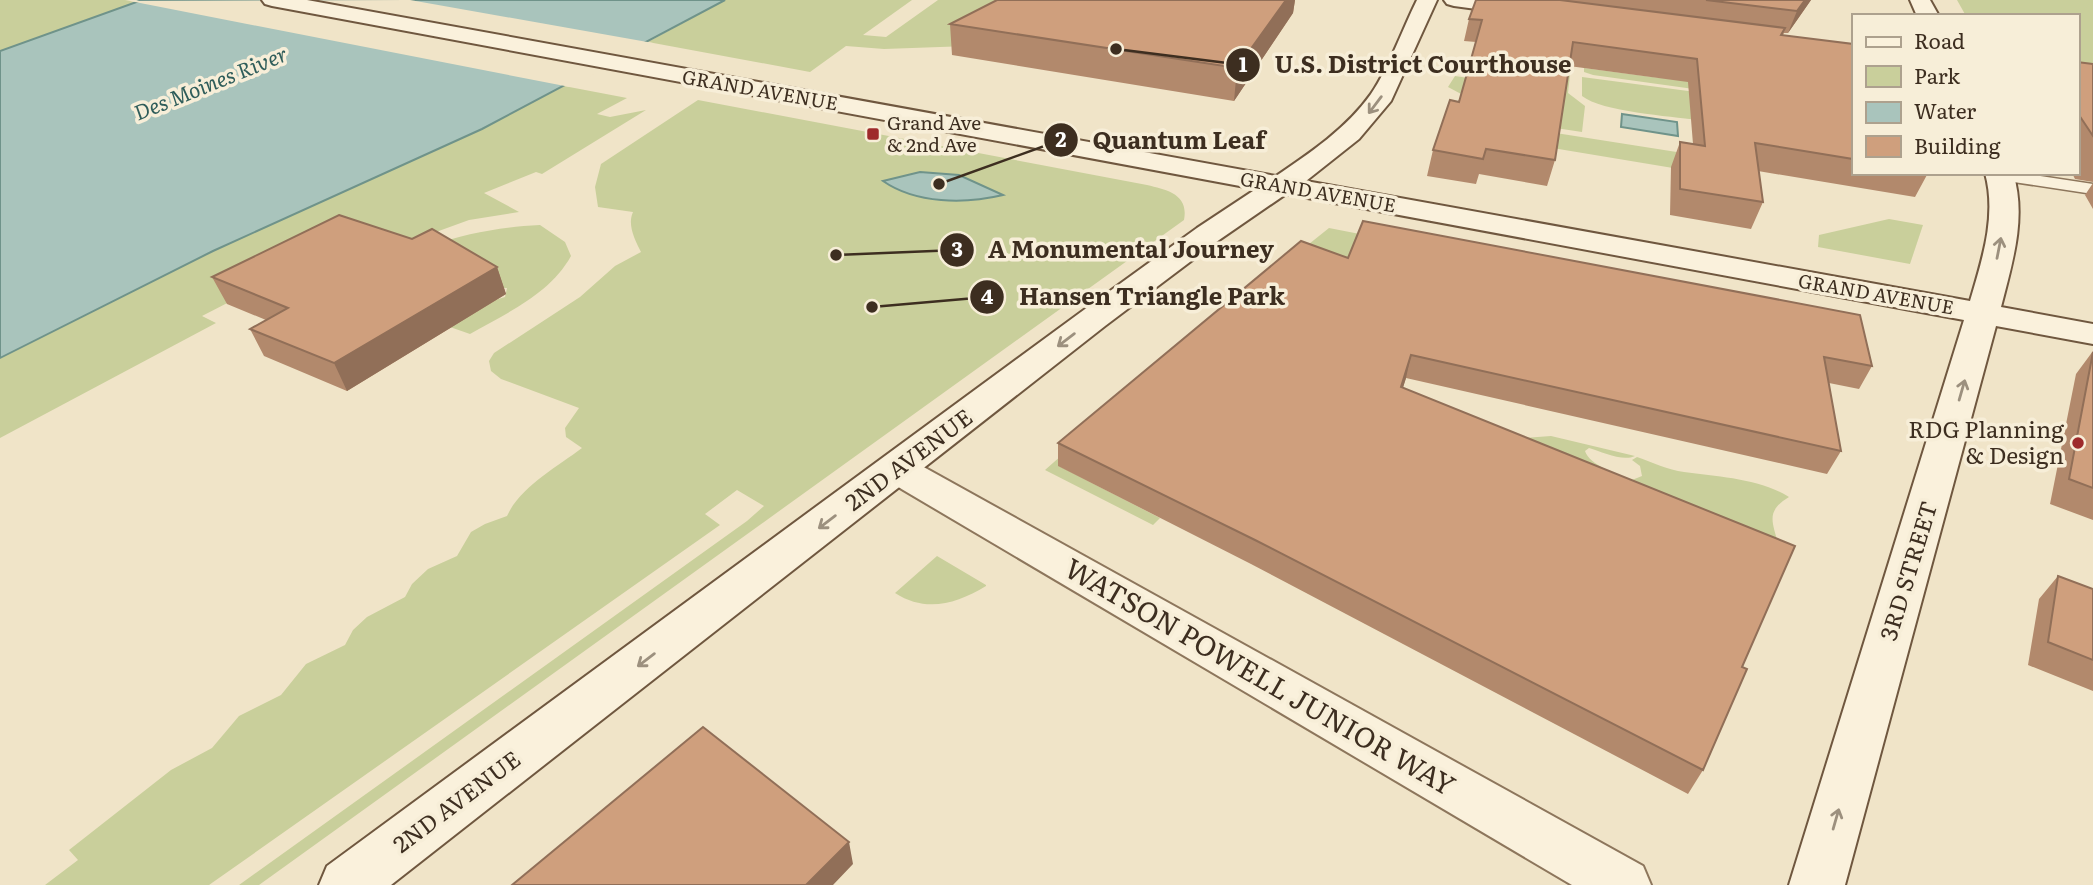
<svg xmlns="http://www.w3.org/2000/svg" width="2093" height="885" font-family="Literata,serif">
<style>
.green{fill:#c9cf9b}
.water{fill:#a9c4bc;stroke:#6f938a;stroke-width:2}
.pier{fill:#f0e4c8}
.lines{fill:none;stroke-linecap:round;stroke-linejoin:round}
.lane-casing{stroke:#8d765c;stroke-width:3}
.street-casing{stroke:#8d765c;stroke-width:4}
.secondary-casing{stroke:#6f573f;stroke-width:4}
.lane{fill:#faf1dc;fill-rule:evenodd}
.street{fill:#faf1dc;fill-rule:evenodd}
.secondary{fill:#faf1dc;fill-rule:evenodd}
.wall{fill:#b2896c}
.shaded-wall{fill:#916f58}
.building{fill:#cf9f7d;stroke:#916f58;stroke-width:2}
.oneway{stroke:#9c907e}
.poi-dot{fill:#9e2a2b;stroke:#f7eed8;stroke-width:2.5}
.labels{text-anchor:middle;stroke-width:7;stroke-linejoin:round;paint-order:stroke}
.far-street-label{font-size:19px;fill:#3d2e20;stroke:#f7eed8}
.far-poi-label{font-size:19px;fill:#3d2e20;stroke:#f7eed8;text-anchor:start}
.far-water-label{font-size:21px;font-style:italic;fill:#2f5d5a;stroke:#f7eed8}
.poi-label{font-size:23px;fill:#3d2e20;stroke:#f7eed8;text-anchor:end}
.street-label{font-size:23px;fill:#3d2e20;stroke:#f7eed8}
.near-street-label{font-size:28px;fill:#3d2e20;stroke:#f7eed8}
.leader{fill:none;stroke:#3d2e20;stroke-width:2.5}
.callout-dot{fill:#3d2e20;stroke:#f7eed8;stroke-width:2.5}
.mark-label{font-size:21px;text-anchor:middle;font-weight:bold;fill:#fff}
.callout-label{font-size:24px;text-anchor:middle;font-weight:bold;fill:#3d2e20;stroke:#f7eed8;stroke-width:7;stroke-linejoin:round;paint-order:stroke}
</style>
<rect width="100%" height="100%" fill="#f0e4c8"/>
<path class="green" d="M 0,0 L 125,0 L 136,2 L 0,51 Z
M 725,0 L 912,0 L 863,35 L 886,37 L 938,0 L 1033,0 L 968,46 L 884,49 L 846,46 L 810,72 L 648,42 Z
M 1957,0 L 2093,0 L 2093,71 L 2077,69 L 2077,16 L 1966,16 Z
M 1584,68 L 1660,78 L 1660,74 L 1744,96 L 1593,75 L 1584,72 Z
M 1552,73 L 1570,75 L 1568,93 L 1585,106 L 1582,132 L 1490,118 L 1463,95 L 1448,87 L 1455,76 L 1475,79 Z
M 1582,77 L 1726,96 L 1697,120 C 1670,116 1602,112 1582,96 Z
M 564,86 L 627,98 L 597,114 L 610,117 L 646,110 L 542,174 L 536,172 L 484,193 L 519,212 L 469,220 L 403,244 L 350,240 L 202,316 L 216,323 L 0,438 L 0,358 L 213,251 L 482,129 Z
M 698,100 L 1147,185 C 1167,190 1189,194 1184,220 L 259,885 L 239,885 L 747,521 L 764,506 L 737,490 L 705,514 L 720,525 L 209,885 L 45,885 L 78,860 L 69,850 L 171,770 L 212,748 L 239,716 L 281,695 L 306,664 L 345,645 L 353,630 L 367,617 L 405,597 L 412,584 L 428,569 L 457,556 L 471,532 L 485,524 L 507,516 C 520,487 557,467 582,448 L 566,437 L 565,428 L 579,408 L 501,379 L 491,371 L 489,361 L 494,353 L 580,297 L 615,266 L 641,252 C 635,240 627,225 633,212 L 598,207 L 595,187 L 601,164 Z
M 1492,123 L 1683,153 L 1691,171 L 1516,142 Z
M 1889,219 L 1923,225 L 1910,264 L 1818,247 L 1819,235 Z
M 540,225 L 565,242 L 571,256 C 550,294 507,313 470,334 L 450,327 L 495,300 L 505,297 L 507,288 L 499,288 L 430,246 C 467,233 501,227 540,225 Z
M 1329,228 L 1411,244 L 1349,266 L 1304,248 Z
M 1551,436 L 1635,456 C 1623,462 1602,452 1589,448 L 1585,451 C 1589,465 1619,475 1632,480 L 1642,476 L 1640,466 L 1632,460 L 1637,457 C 1652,462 1668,470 1684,472 C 1719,477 1758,478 1789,497 C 1766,511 1772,521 1778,543 L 1509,439 Z
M 1070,448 L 1059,466 L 1160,518 L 1153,525 L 1045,470 Z
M 937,556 L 986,585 L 986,586 C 956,604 926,613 895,593 Z"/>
<path class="water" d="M 142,0 L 725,0 L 482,129 L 213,251 L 0,358 L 0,51 Z
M 1622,114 L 1677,122 L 1678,136 L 1621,127 Z
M 920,172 L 959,175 L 1003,195 C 965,204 916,204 883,181 Z"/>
<path class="pier" d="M 410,0 L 653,43 L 570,87 L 130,1 Z"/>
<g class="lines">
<defs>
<path id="lane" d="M 1993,173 L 2021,173 L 2093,184 L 2093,194 L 2000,180 L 1994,178 Z"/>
<path id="street" d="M 897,456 L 911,460 L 1643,866 L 1651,885 L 1572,885 L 883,478 L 877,469 L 883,460 Z"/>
<path id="secondary" d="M 262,0 L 307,0 L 1276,176 C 1310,153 1347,128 1371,94 C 1390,66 1402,30 1417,0 L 1437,0 L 1391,101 L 1359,139 L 1306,181 L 1970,301 C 1982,260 1997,216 1985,173 L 2013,173 C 2027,217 2012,264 2001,307 L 2093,324 L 2093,344 L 1996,326 L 1845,885 L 1789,885 L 1964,320 L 1286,194 L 1219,240 L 1105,326 L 391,885 L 319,885 L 327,866 L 1081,312 L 1197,228 L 1256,189 L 272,6 L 265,4 Z
M 1444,0 L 1501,0 L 1536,5 L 1539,10 L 1536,15 L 1528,16 L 1454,6 L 1447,4 Z
M 1910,0 L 1930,0 L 1939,16 L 1917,16 Z"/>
</defs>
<use href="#lane" class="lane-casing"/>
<use href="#street" class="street-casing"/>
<use href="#secondary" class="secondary-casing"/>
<use href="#lane" class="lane"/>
<use href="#street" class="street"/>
<use href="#secondary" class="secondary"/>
</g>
<path class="wall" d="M 997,0 L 1295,0 L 1293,13 L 1234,101 L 952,55 L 950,24 Z
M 1476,0 L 1811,0 L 1788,33 L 1784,33 L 1783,35 L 1853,44 L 1853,173 L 1928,173 L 1915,197 L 1758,171 L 1763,202 L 1751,229 L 1670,215 L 1671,167 L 1680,142 L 1693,144 L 1688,82 L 1569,66 L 1555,160 L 1547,186 L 1479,174 L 1476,184 L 1427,176 L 1433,150 L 1459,102 L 1476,42 L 1464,41 L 1469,19 Z
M 2077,62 L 2093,64 L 2093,182 L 2075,179 L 2072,173 L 2077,173 Z
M 2093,183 L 2093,209 L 2085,195 Z
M 1348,258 L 1872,366 L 1859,389 L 1829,383 L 1841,451 L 1827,474 L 1406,378 L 1403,387 L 1742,667 L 1703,770 L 1688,794 L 1251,564 L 1058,466 L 1058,443 Z
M 497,267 L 506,294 L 347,391 L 264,356 L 250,329 L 266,320 L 227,304 L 212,277 Z
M 2093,351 L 2093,520 L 2050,504 L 2076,374 Z
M 2058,576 L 2093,589 L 2093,691 L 2028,665 L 2039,599 Z"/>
<path class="shaded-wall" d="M 1286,0 L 1295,0 L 1293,13 L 1234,101 L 1237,68 Z
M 1805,0 L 1811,0 L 1788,33 L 1797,11 Z
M 497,267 L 506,294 L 347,391 L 334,363 Z
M 1411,355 L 1406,378 L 1396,410 L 1401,387 Z
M 849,842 L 853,864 L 833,885 L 806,885 Z"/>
<path class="building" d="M 997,0 L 1286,0 L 1237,68 L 950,24 Z
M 1476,0 L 1560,0 L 1785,28 L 1781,35 L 1853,44 L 1853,159 L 1755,143 L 1763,202 L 1680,189 L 1680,142 L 1705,146 L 1697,59 L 1573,42 L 1555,160 L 1486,149 L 1483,159 L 1433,150 L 1450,100 L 1459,102 L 1482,20 L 1469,19 Z
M 1706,0 L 1805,0 L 1797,11 Z
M 2077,62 L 2093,64 L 2093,136 L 2077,112 Z
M 339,215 L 412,239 L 432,229 L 497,267 L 334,363 L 250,329 L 288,308 L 212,277 Z
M 1363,221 L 1860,315 L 1872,366 L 1824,357 L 1841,451 L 1411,355 L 1401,387 L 1795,546 L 1742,667 L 1747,669 L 1703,770 L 1255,540 L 1058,443 L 1301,241 L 1348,258 Z
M 2093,352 L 2093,488 L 2069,479 Z
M 2058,576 L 2093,589 L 2093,660 L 2048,642 Z
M 703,727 L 849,842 L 806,885 L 512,885 Z"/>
<defs><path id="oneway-shaft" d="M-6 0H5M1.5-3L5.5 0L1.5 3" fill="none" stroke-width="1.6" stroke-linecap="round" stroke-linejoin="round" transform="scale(1.75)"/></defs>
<g class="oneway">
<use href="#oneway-shaft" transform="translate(1375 105) rotate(127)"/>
<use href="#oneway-shaft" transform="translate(1999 248) rotate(-79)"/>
<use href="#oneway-shaft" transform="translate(1066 340) rotate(143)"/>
<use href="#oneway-shaft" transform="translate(1962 390) rotate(-74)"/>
<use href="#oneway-shaft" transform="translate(827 522) rotate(143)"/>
<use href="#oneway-shaft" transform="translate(646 660) rotate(143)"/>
<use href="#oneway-shaft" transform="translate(1836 819) rotate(-74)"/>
</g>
<g class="poi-dot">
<rect x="866" y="127" width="14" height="14" rx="3.5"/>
<circle cx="2078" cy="443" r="7"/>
</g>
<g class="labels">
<g class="far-street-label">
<text transform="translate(760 90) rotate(10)" y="7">GRAND AVENUE</text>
<text transform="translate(1318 192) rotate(10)" y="7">GRAND AVENUE</text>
<text transform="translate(1876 294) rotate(10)" y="7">GRAND AVENUE</text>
</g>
<g class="far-poi-label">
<text x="887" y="130">Grand Ave<tspan x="887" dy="22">&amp; 2nd Ave</tspan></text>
</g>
<g class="far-water-label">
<text transform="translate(211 84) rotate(-22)" y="7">Des Moines River</text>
</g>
<g class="poi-label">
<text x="2064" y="438">RDG Planning<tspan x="2064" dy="26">&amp; Design</tspan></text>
</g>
<g class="street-label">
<text transform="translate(909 460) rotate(-37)" y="8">2ND AVENUE</text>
<text transform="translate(1909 571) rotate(-73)" y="8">3RD STREET</text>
<text transform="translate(457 802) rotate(-37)" y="8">2ND AVENUE</text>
</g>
<g class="near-street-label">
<text transform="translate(1260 677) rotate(30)" y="10">WATSON POWELL JUNIOR WAY</text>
</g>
</g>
<path class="leader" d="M1116 49L1243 65M939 184L1061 140M836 255L957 250M872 307L987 297"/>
<g class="callout-dot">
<circle cx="1116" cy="49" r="7"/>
<circle cx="939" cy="184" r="7"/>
<circle cx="836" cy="255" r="7"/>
<circle cx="872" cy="307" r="7"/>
<circle cx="1243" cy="65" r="18"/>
<circle cx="1061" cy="140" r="18"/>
<circle cx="957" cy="250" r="18"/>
<circle cx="987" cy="297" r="18"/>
</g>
<g class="mark-label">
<text x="1243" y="72">1</text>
<text x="1061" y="147">2</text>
<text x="957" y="257">3</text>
<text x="987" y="304">4</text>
</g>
<g class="callout-label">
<text x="1423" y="73">U.S. District Courthouse</text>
<text x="1179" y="149">Quantum Leaf</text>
<text x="1131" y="258">A Monumental Journey</text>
<text x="1152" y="305">Hansen Triangle Park</text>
</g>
<rect x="1852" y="14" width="228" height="161" fill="#f7eed8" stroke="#ada18e" stroke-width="2"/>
<rect x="1866" y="37" width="35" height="10" fill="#faf1dc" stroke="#ada18e" stroke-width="2"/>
<text x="1914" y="49" font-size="21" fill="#3d2e20">Road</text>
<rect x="1866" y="66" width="35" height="21" fill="#c9cf9b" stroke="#ada18e" stroke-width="2"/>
<text x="1914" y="84" font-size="21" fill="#3d2e20">Park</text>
<rect x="1866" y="102" width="35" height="21" fill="#a9c4bc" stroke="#ada18e" stroke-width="2"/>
<text x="1914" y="119" font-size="21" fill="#3d2e20">Water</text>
<rect x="1866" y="136" width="35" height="21" fill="#cf9f7d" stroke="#ada18e" stroke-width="2"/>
<text x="1914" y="154" font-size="21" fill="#3d2e20">Building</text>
</svg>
